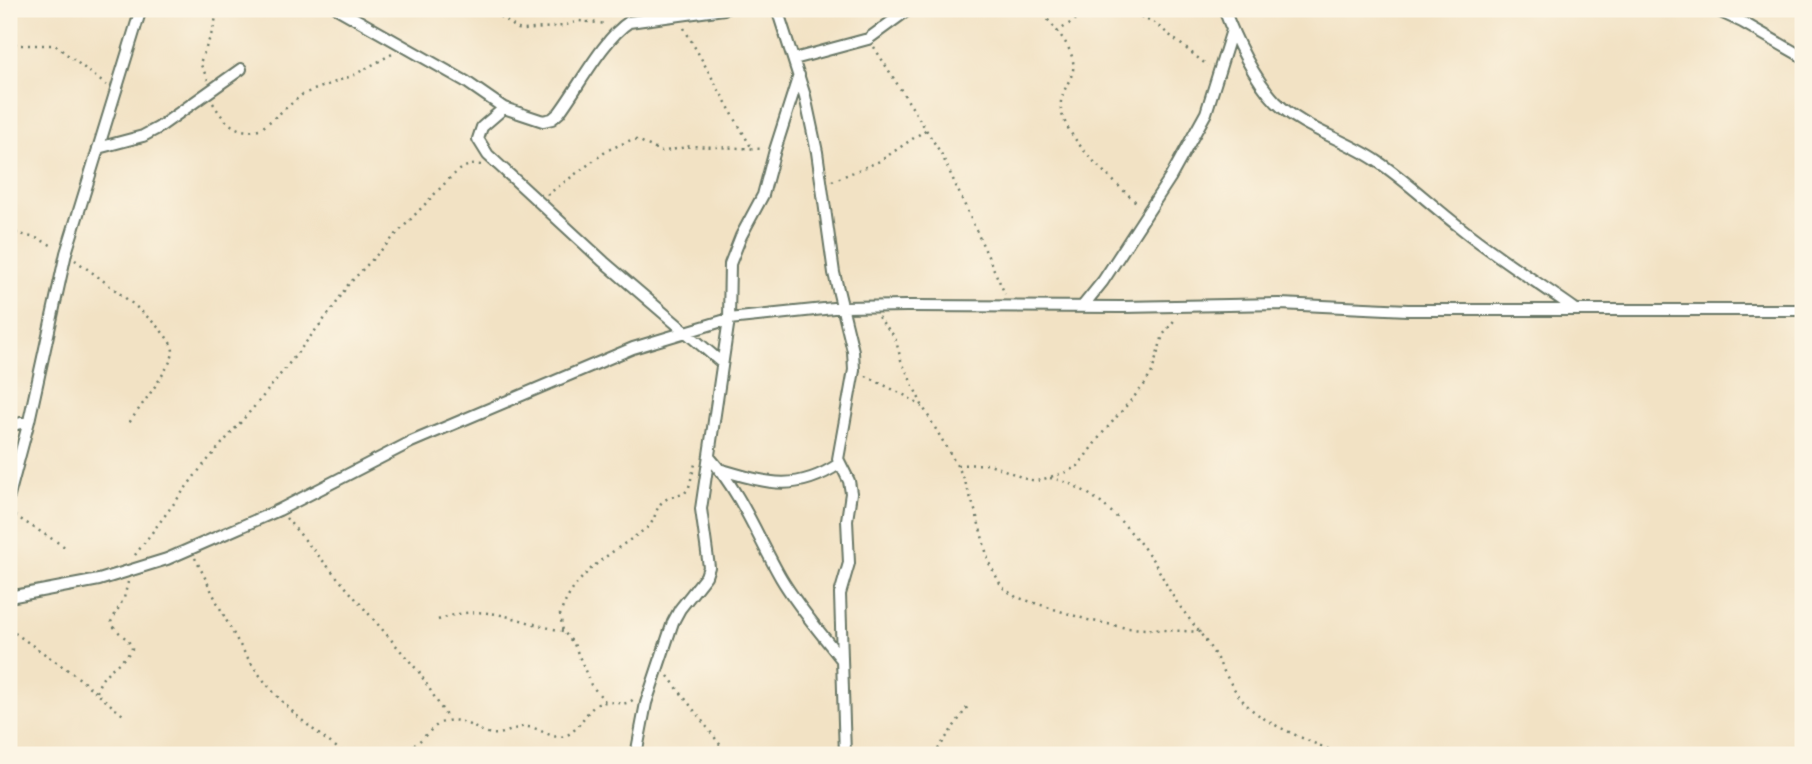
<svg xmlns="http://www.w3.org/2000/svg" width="1812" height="764" font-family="'Old Standard TT',serif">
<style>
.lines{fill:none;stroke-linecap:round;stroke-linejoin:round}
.minor-casing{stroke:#697766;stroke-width:14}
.path{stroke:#697766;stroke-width:2.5;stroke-dasharray:2 5;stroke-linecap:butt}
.minor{stroke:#fff;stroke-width:10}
</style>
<rect width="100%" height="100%" fill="#fcf5e5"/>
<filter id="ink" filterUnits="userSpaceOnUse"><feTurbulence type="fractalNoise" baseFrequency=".0143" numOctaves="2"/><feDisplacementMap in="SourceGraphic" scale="14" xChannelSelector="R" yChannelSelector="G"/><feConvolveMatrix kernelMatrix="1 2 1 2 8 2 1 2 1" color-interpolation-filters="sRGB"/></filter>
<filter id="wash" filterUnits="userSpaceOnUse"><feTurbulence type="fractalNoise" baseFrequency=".00686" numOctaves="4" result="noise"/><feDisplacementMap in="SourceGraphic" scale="28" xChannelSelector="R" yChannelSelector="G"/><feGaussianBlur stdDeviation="1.57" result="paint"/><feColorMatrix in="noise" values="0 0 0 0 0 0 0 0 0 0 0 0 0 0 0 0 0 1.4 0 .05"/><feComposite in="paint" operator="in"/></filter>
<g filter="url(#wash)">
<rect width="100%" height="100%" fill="#f2e2c4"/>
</g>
<g filter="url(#ink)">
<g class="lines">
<defs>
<path id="minor" d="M 338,9 L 465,81 L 504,108 L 543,121 L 552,119 L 559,113 C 578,88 604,38 629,22 L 724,9
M 777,9 L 805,96 L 817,152 L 834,273 L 853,351 L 854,370 L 838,459 L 849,481 L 851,493 L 847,520 L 849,563 L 840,594 L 845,755
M 1224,9 C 1235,39 1254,79 1276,102 C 1303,129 1345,139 1377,161 C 1407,181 1432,206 1461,228 C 1497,257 1537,282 1575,309
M 1714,9 L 1742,22 L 1803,57
M 794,59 L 868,39 L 909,9
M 504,108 L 482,127 L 478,139 L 488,155 L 604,262 L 722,363
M 98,148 L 143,136 L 158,128 L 241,69
M 1082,307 L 1103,281 L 1170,178 L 1206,113 L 1232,30
M 9,426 L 29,421
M 710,458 C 741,493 758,538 781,578 C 798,607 821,633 842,660
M 719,469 C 767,483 795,493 839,464
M 9,496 L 29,421 L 66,253 L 141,9
M 9,597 L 99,580 L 167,559 L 279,510 L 411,442 L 633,348 L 729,319 L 843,307 L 907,306 L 1123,307 L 1280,304 L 1408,310 L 1803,310
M 636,755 L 646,703 L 673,622 L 680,609 L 706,576 L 709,567 L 701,509 L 729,319 L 730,264 L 741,236 L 763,195 L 775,150 L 799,75"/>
</defs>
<use href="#minor" class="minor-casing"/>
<path class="path" d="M 489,9 L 518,29 L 524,30 L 563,26 L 579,21 L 607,24
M 610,9 L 619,15
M 1039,9 C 1051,25 1080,51 1072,74 C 1068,85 1059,96 1061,109 C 1065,140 1116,183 1138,204
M 1121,9 L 1152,21 L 1208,66
M 684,28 L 751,147
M 1057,32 L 1091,9
M 9,39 L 17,45 L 55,45 L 106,85
M 874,47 L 942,155 L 1005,294
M 208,80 L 200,63 L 213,30 L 218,9
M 213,103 C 224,122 238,137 262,128 L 303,94 L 354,75 L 392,54
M 832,181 L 880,161 L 927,129
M 547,195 L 608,150 L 631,140 L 638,140 L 661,152 L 691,146 L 764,149
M 9,231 L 39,239 L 55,247
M 75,260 C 94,274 174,330 173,352 C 173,365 136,412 127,426
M 878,317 L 895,337 L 901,360 L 923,407 L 963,476 L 976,513 L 989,563 L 1002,587 L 1016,597 L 1088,620 L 1127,628 L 1201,632
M 866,376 L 906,396 L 922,407
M 957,465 L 990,464 L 1026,479 L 1037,481 L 1066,472 L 1078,466 L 1101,435 L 1145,384 L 1152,372 L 1163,335 L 1176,318
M 1050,478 C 1092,485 1128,526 1152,559 C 1161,572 1167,588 1176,601 C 1188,618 1202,634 1213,652 C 1224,670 1233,692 1248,706 C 1266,725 1317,744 1342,755
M 9,512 L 65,547
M 286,518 L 419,672 L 448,719
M 135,555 L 200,469 L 260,400 L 334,307 L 347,286 L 449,179 C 460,169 467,163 482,165
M 195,558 C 218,602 238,651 270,688 C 293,715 319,735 347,755
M 438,620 C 487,601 516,622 563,631
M 9,629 L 75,675 L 123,715
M 668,676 L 728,755
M 97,692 C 101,670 121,666 132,649 C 130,638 116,633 111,622 L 124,598 L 128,582
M 605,701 L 591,685 L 574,644 L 563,631 L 560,614 C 578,568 612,554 648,527 C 657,519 654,507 665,500 C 671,496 679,496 685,493 L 689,487 L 695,464
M 388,755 C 398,752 409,750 417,743 C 426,736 435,723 447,721 C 464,717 477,732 492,734 C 505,736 516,725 528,727 C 542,728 555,743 569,734 C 581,727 585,711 598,704 C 611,698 622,709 634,699
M 934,755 L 968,706"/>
<use href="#minor" class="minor"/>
</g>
</g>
<rect width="1812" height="764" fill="none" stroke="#fcf5e5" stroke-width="35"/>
</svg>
